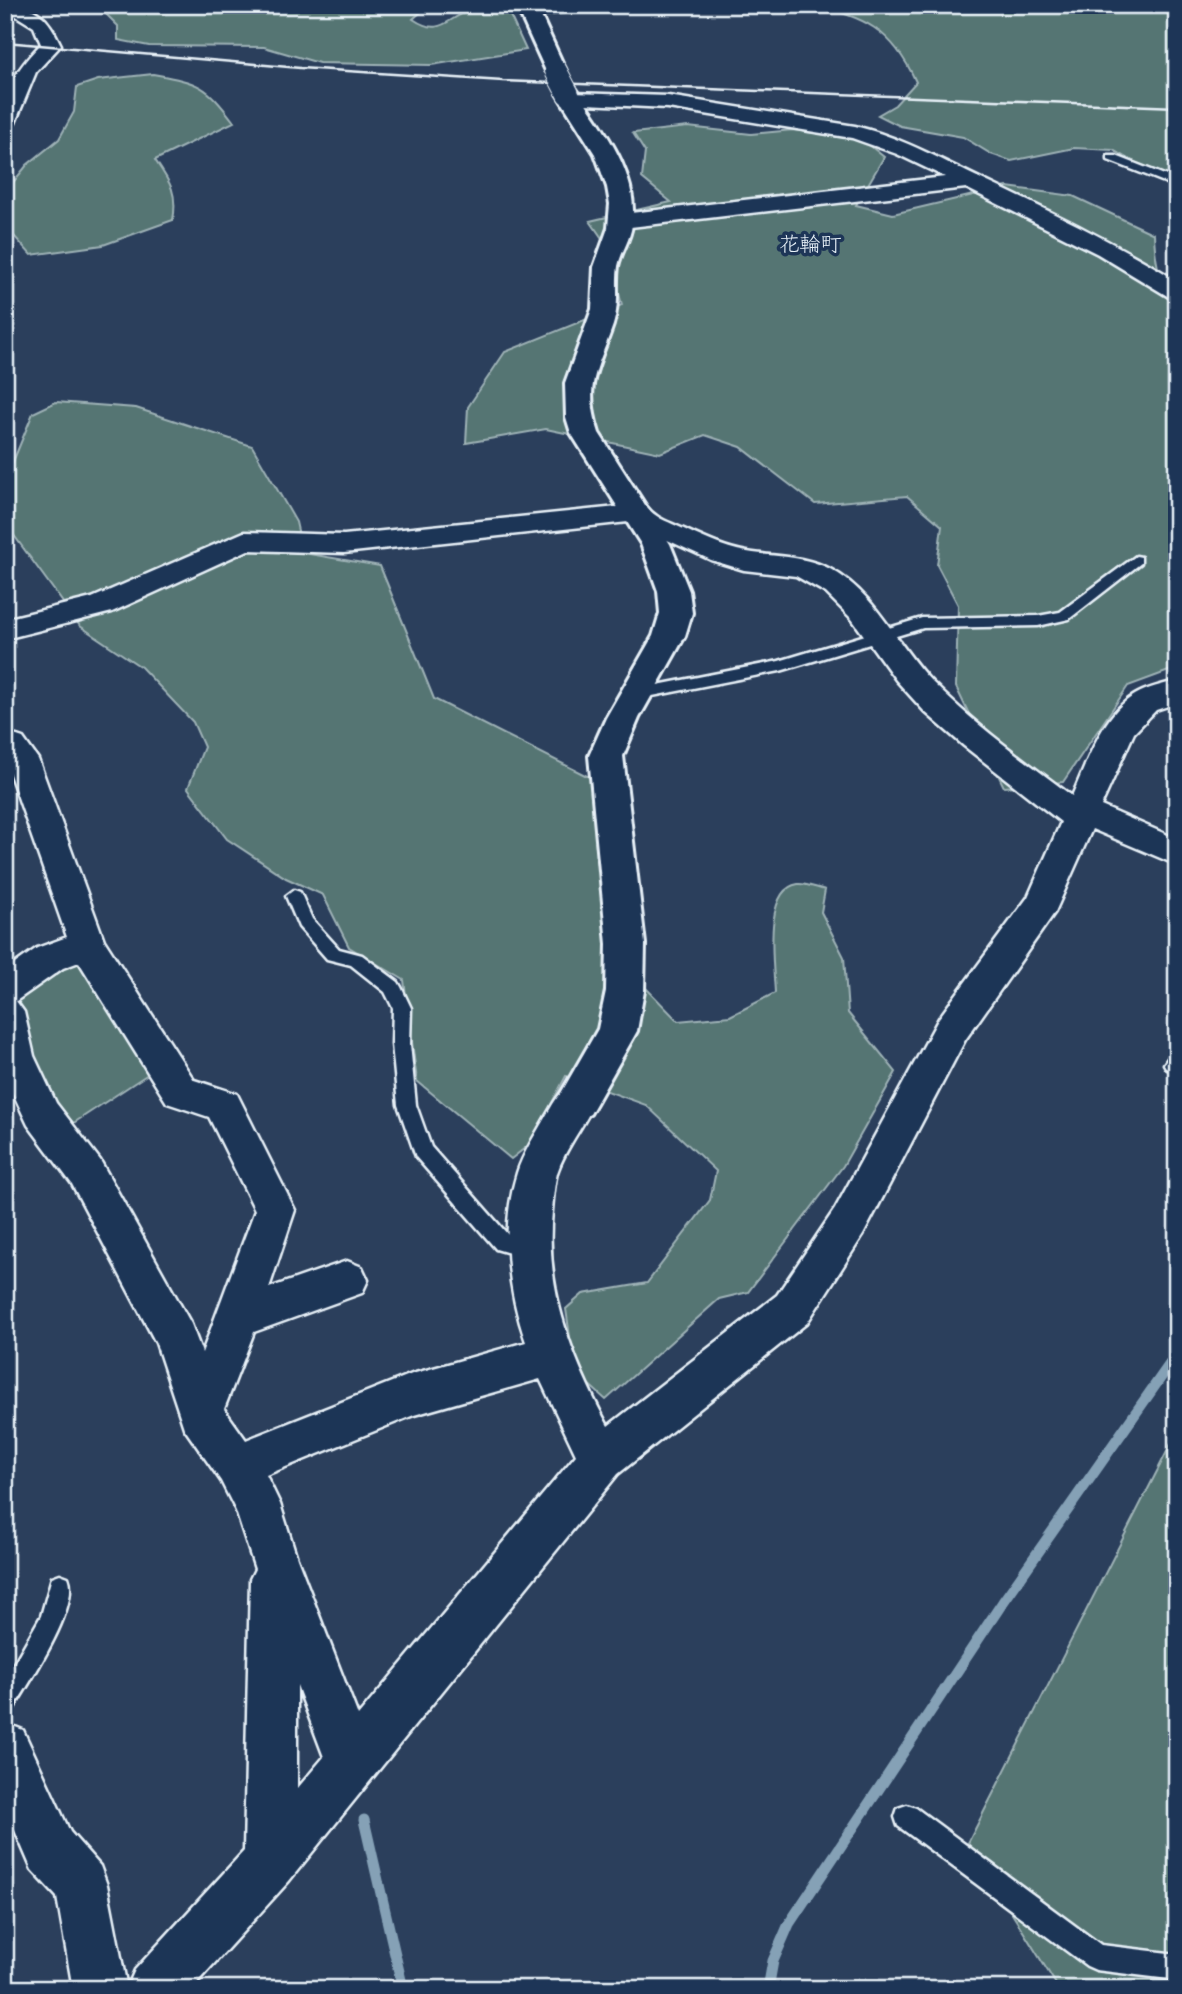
<svg xmlns="http://www.w3.org/2000/svg" width="1182" height="1994" font-family="Sriracha,'Klee One',sans-serif">
<style>
.green{fill:#557473;stroke:#9eb2b6;stroke-width:2}
.lines{fill:none;stroke-linecap:round;stroke-linejoin:round}
.stream{stroke:#85a1b6;stroke-width:11}
.service-casing{stroke:#e8f1f8;stroke-width:5}
.minor-casing{stroke:#e8f1f8;stroke-width:5}
.tertiary-casing{stroke:#e8f1f8;stroke-width:6}
.service{fill:#1d3557;fill-rule:evenodd}
.minor{fill:#1d3557;fill-rule:evenodd}
.tertiary{fill:#1d3557;fill-rule:evenodd}
.rail{stroke:#e8f1f8;stroke-width:2.5}
.tertiary-bridge-casing{stroke:#e8f1f8;stroke-width:24;stroke-linecap:butt}
.tertiary-bridge{stroke:#1d3557;stroke-width:22}
.labels{text-anchor:middle;stroke-width:7;stroke-linejoin:round;paint-order:stroke}
.far-neighbourhood-label{font-size:21px;fill:#e8f1f8;stroke:#1d3557}
</style>
<rect width="100%" height="100%" fill="#2b3f5c"/>
<filter id="ink" filterUnits="userSpaceOnUse"><feTurbulence type="fractalNoise" baseFrequency=".0143" numOctaves="2"/><feDisplacementMap in="SourceGraphic" scale="14" xChannelSelector="R" yChannelSelector="G"/><feConvolveMatrix kernelMatrix="1 2 1 2 8 2 1 2 1" color-interpolation-filters="sRGB"/></filter>
<g filter="url(#ink)">
<path class="green" d="M 97,5 L 429,5 L 413,19 C 441,38 448,17 469,11 C 482,7 494,9 508,11 L 526,50 L 431,65 L 319,63 L 264,47 L 149,46 L 118,40 L 118,26 Z
M 551,5 L 631,5 L 545,16 L 541,9 Z
M 809,5 L 1177,5 L 1177,188 L 1113,150 L 1074,148 L 1011,161 L 991,154 L 963,137 L 900,126 L 878,115 L 895,105 L 916,82 C 893,30 863,15 809,5 Z
M 153,74 C 200,83 205,84 234,122 L 155,160 C 170,182 178,193 173,220 L 103,245 L 31,255 L 5,226 L 6,191 L 27,165 L 59,139 L 74,112 L 77,87 L 98,80 Z
M 688,127 L 751,134 L 793,130 L 863,140 L 884,157 L 856,205 L 893,214 L 1007,187 L 1073,196 L 1154,234 C 1155,260 1159,286 1177,306 L 1177,668 L 1128,686 L 1063,782 L 1004,787 L 956,687 L 958,605 L 937,565 L 942,526 L 907,496 L 815,504 L 741,447 L 705,435 L 660,453 L 546,429 L 466,443 L 468,407 L 505,352 L 622,305 L 606,244 L 590,221 L 671,202 L 642,178 L 645,152 L 633,133 Z
M 56,402 L 136,408 L 252,446 L 296,522 L 303,553 L 380,566 L 434,699 L 595,780 L 610,951 L 678,1021 L 730,1016 L 775,993 C 774,967 762,889 798,884 C 805,883 817,888 825,890 L 821,912 L 844,957 L 848,1013 L 896,1072 L 843,1166 L 748,1292 L 719,1299 L 606,1400 L 575,1372 L 566,1309 L 583,1294 L 647,1283 L 710,1200 L 716,1171 L 646,1105 L 566,1076 L 530,1144 L 511,1159 L 417,1081 L 404,980 L 349,947 L 323,895 L 286,878 L 227,839 L 188,788 L 204,747 L 193,722 L 141,667 L 80,626 L 5,523 L 5,481 L 33,413 Z
M 58,962 L 79,962 L 151,1072 L 66,1128 L 47,1106 L 10,996 Z
M 1177,1432 L 1177,1989 L 1059,1989 L 968,1843 Z"/>
<g class="lines">
<path class="stream" d="M 364,1820 L 403,1989
M 768,1989 L 773,1961 L 789,1924 L 1003,1602 L 1177,1354"/>
<defs>
<path id="service" d="M 1108,156 L 1116,156 L 1177,180 L 1177,187 L 1108,160 Z
M 1136,556 L 1141,557 L 1141,563 L 1069,619 L 1038,626 L 923,628 L 780,671 L 637,699 L 630,694 L 637,689 L 779,661 L 922,618 L 1038,616 L 1060,612 Z
M 294,890 L 300,892 L 312,919 L 339,949 L 362,955 L 398,982 L 401,987 L 411,1008 L 410,1044 L 416,1105 L 431,1147 L 509,1236 L 534,1243 L 537,1249 L 534,1255 L 527,1258 L 496,1249 L 416,1157 L 398,1105 L 392,1044 L 393,1008 L 385,992 L 351,965 L 327,959 L 299,927 L 286,896 Z
M 1177,1052 L 1177,1070 L 1167,1069 L 1164,1064 L 1171,1054 Z
M 60,1574 L 68,1577 C 81,1607 29,1682 13,1710 L 5,1714 L 5,1679 L 41,1616 L 52,1577 Z
M 907,1805 L 916,1808 L 1101,1945 L 1177,1954 L 1177,1980 L 1096,1970 L 1087,1966 L 898,1826 L 895,1817 L 898,1808 Z"/>
<path id="minor" d="M 5,5 C 37,5 48,17 61,45 L 36,72 L 15,123 L 12,127 L 5,129 C 5,88 13,73 41,44 L 34,27 L 5,9 Z
M 572,93 L 668,96 L 855,126 C 904,138 947,163 992,184 C 1055,214 1118,244 1177,281 L 1177,299 L 1169,297 L 1098,254 L 966,188 L 622,228 L 614,226 L 611,221 L 614,216 L 622,214 L 945,177 L 897,154 L 852,138 L 668,108 L 565,103 L 562,99 L 565,95 Z
M 637,505 L 647,507 C 654,517 666,521 677,526 C 699,536 723,548 747,552 C 774,557 804,555 830,569 C 876,593 897,646 932,682 C 975,725 1024,760 1072,796 C 1087,763 1102,714 1135,695 C 1147,688 1163,684 1177,681 L 1177,703 L 1156,710 L 1134,733 L 1101,806 L 1177,839 L 1177,865 L 1092,829 L 1055,912 L 965,1040 L 863,1235 L 807,1323 L 618,1474 L 289,1881 L 191,1989 L 73,1989 L 57,1897 L 32,1870 L 5,1807 L 5,1723 L 23,1730 L 70,1832 L 100,1866 L 107,1885 L 127,1988 L 135,1970 L 244,1851 L 250,1579 L 255,1569 L 236,1511 L 221,1481 L 184,1428 L 156,1343 L 72,1184 L 28,1125 L 5,1076 L 5,971 L 37,948 L 67,937 L 5,760 L 5,732 L 23,738 L 38,759 L 104,940 L 194,1080 L 237,1094 L 295,1210 L 269,1288 L 347,1261 L 362,1267 L 368,1280 L 362,1293 L 254,1332 L 224,1409 L 246,1440 L 412,1374 L 526,1342 C 508,1291 500,1227 517,1173 C 523,1153 536,1134 546,1116 C 559,1095 563,1081 590,1091 L 595,1102 C 584,1126 565,1148 557,1173 C 554,1185 553,1198 552,1211 C 544,1288 572,1359 608,1426 L 777,1295 L 835,1209 L 939,1018 L 1028,897 L 1061,822 L 964,746 L 925,712 L 896,680 L 852,619 L 826,593 L 796,576 L 744,570 L 711,560 L 628,522 L 344,553 L 248,550 L 112,612 L 5,639 L 5,619 L 92,598 L 244,532 L 344,535 ZM 79,962 L 167,1103 L 209,1117 L 255,1210 L 202,1353 L 191,1324 L 100,1160 L 56,1103 L 34,1056 L 24,1012 L 16,1001 L 63,968 ZM 540,1379 L 576,1455 L 358,1716 L 297,1558 L 280,1504 L 266,1475 L 414,1415 ZM 297,1685 L 324,1757 L 297,1789 Z"/>
<path id="tertiary" d="M 516,5 L 536,5 L 566,71 L 563,75 L 549,75 L 546,71 Z
M 568,88 L 576,89 C 603,129 640,175 632,225 C 630,240 621,252 618,266 C 615,287 620,302 613,325 C 598,369 583,385 599,433 L 670,544 L 689,591 L 692,613 L 685,636 L 639,718 L 623,756 L 645,944 L 644,991 L 637,1031 L 590,1114 L 576,1119 L 562,1114 L 556,1102 L 598,1029 L 606,991 L 607,944 L 589,756 L 606,718 L 653,636 L 660,613 L 658,591 L 641,544 L 571,433 L 566,417 L 565,383 L 592,309 L 594,267 L 608,228 L 610,204 L 607,187 L 595,154 L 557,94 L 560,89 Z"/>
</defs>
<use href="#service" class="service-casing"/>
<use href="#minor" class="minor-casing"/>
<use href="#tertiary" class="tertiary-casing"/>
<use href="#service" class="service"/>
<use href="#minor" class="minor"/>
<use href="#tertiary" class="tertiary"/>
<path class="rail" d="M 5,42 L 300,68 L 503,81 L 1177,107"/>
<defs>
<path id="tertiary-bridge" d="M 556,71 L 568,94"/>
</defs>
<use href="#tertiary-bridge" class="tertiary-bridge-casing"/>
<use href="#tertiary-bridge" class="tertiary-bridge"/>
</g>
</g>
<g class="labels">
<g class="far-neighbourhood-label">
<text x="810" y="251">花輪町</text>
</g>
</g>
<rect width="1182" height="1994" fill="none" stroke="#1d3557" stroke-width="28"/>
<rect x="14" y="14" width="1154" height="1966" fill="none" stroke="#e8f1f8" stroke-width="2.5" filter="url(#ink)"/>
</svg>
